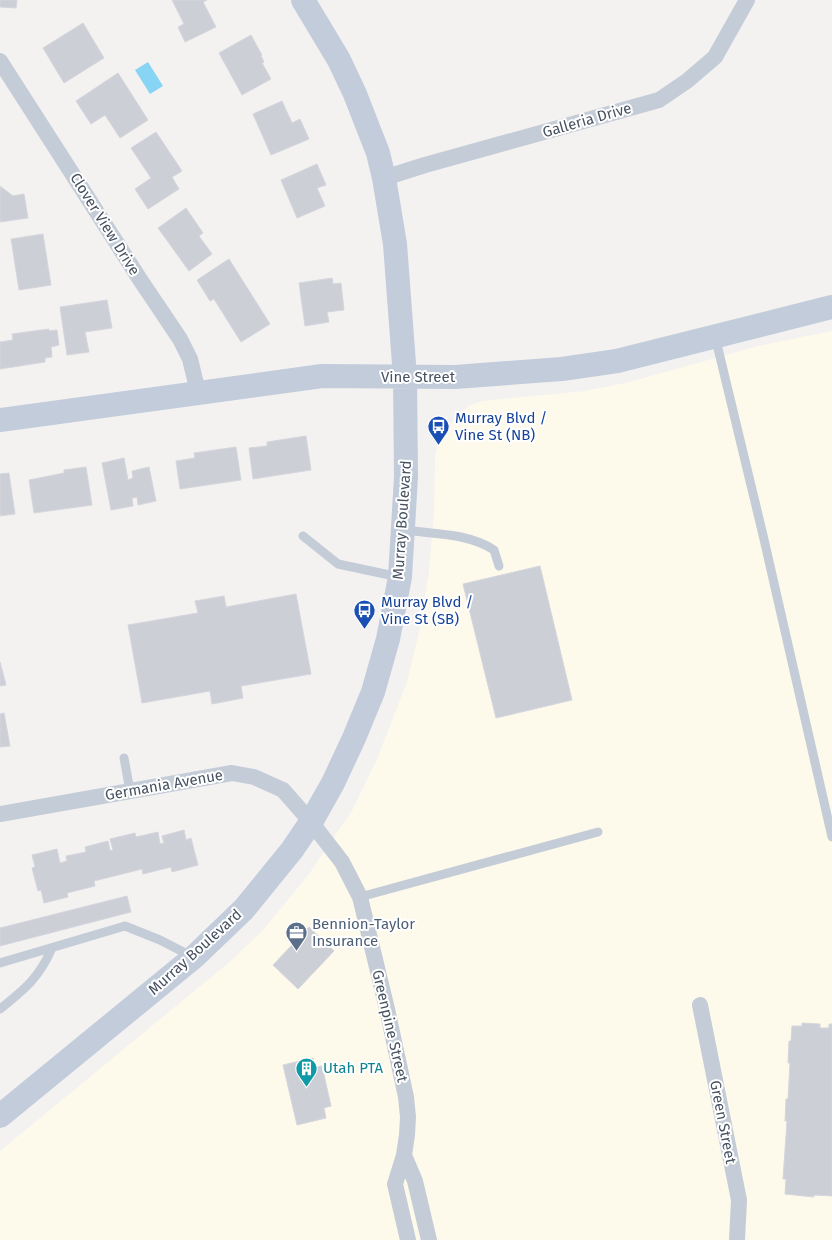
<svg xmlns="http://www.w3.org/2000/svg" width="832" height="1240" font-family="'Fira Sans',sans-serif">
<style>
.commercial{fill:#fefaeb}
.water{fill:#87d4f4}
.building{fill:#cdcfd7;stroke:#d5d6dd}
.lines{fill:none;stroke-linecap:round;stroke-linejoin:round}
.lane{stroke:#c4ccd7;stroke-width:9}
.street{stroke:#c4ccd7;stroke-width:16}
.secondary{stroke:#c2ccdb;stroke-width:24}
.labels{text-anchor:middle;stroke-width:4;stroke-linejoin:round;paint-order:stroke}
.street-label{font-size:15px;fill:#475261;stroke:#fff}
.transit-label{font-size:15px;fill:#164399;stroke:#fff;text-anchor:start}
.service-label{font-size:15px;fill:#4e5e75;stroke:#fff;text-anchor:start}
.culture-label{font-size:15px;fill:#0d838f;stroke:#fff;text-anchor:start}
</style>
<rect width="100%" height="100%" fill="#f4f1f1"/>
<path class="commercial" d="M 832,331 L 832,1240 L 0,1240 L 0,1151 L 232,960 L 265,928 L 309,874 L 352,811 L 377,759 L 407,682 L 420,628 L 429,571 L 434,513 L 435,456 L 439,443 L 445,430 L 456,417 L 469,406 L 482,401 L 585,391 L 630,382 L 758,346 Z"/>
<path class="water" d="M 148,62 L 163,86 L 150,94 L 135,70 Z"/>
<path class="building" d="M 0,0 L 17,0 L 16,8 L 0,7 Z
M 172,0 L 207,0 L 203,2 L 216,27 L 185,42 L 178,27 L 184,24 Z
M 83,23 L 104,58 L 64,83 L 43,48 Z
M 251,35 L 262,55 L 261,56 L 264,62 L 262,63 L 271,79 L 242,95 L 219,53 Z
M 118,73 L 148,120 L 120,138 L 105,115 L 91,124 L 76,101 Z
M 282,101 L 292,123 L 300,119 L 309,139 L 271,155 L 253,114 Z
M 156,132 L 182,171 L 172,177 L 179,189 L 148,209 L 135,189 L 151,178 L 131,148 Z
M 317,164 L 326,185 L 317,188 L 325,206 L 297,218 L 281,180 Z
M 0,186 L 13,196 L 24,194 L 28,218 L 0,222 Z
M 186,208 L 203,233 L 199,236 L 212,254 L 189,271 L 158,228 Z
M 43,234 L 51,285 L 19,290 L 11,239 Z
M 229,259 L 270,324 L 241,342 L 214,299 L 210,301 L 197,280 Z
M 332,278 L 333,284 L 341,283 L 344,310 L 327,312 L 329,322 L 305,326 L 299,283 Z
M 107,300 L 112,328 L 85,332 L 89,352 L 67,355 L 60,307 Z
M 49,329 L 49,331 L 57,330 L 59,345 L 51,347 L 52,357 L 45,358 L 45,362 L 0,369 L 0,342 L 13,340 L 12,334 Z
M 306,436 L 311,470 L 253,479 L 249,448 L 267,446 L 267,442 Z
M 236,447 L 241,480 L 180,489 L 176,461 L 195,458 L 194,453 Z
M 124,458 L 128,480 L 133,478 L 132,471 L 149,467 L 156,501 L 138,505 L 137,497 L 132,498 L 133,506 L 111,510 L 102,463 Z
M 86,467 L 92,505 L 34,513 L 29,480 L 64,473 L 64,470 Z
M 9,473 L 15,514 L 0,516 L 0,474 Z
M 540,566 L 572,700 L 496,718 L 463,584 Z
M 296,594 L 311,674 L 241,686 L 243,698 L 212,704 L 210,691 L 142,703 L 128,625 L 198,613 L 195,601 L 224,596 L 226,607 Z
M 0,662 L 6,685 L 0,686 Z
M 4,713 L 10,746 L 0,747 L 0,714 Z
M 184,830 L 186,840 L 191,838 L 198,865 L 172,872 L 171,867 L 143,874 L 142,869 L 94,881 L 95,886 L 67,893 L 68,897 L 44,903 L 41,890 L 38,891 L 32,868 L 35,867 L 32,855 L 57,849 L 60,863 L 67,861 L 66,856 L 86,852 L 85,847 L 108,841 L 110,851 L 113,850 L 110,839 L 135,833 L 136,837 L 158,832 L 160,844 L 164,843 L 162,836 Z
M 127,896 L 131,912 L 0,946 L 0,928 Z
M 309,927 L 334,951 L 298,989 L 273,965 Z
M 802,1023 L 820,1024 L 820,1028 L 829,1028 L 829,1024 L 832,1024 L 832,1196 L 814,1195 L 814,1197 L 785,1194 L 786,1179 L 783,1179 L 787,1121 L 785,1121 L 786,1099 L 788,1099 L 790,1063 L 788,1063 L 789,1041 L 791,1041 L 792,1026 L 802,1026 Z
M 313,1058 L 315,1067 L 322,1066 L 331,1106 L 324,1108 L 326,1118 L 297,1125 L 283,1065 Z"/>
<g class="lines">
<path class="lane" d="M 715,336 L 763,535 L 832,837
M 404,530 C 434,534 468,533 494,550 L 499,566
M 303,536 L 338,564 L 399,577
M 124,758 L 130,791
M 360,897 L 598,832
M 0,963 L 125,926 L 160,940 L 193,957
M 0,1009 C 25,989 39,978 52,948"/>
<path class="street" d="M 0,61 L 141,281 L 180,339 L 190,359 L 198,392
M 384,178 L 425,165 L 659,100 L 687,81 L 715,57 L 747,0
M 0,814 L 232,773 L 254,777 L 283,790 L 311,822 L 342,862 L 360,897 L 387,1009 L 406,1097 L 408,1117 L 407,1135 L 404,1155 L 395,1184 L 408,1240
M 700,1005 L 739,1200 L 737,1240
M 404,1155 L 415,1181 L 429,1240"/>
<path class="secondary" d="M 0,420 L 322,376 L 455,377 L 562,369 L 617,361 L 832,307
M 0,1116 L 194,957 L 244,909 L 292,850 L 311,822 L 333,783 L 354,738 L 373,692 L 388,639 L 400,577 L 406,477 L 405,377 L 395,244 L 384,178 L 378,153 L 355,94 L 339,60 L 303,0"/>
</g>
<defs>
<symbol id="bus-pin" viewBox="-11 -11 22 30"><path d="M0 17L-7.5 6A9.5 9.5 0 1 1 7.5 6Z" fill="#1a4fb4" stroke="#fff"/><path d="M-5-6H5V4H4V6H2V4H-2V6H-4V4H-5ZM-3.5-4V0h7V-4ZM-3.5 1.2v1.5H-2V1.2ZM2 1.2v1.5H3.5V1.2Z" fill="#fff"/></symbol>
<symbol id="office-pin" viewBox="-11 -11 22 30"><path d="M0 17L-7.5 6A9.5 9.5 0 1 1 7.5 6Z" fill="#5c6f8a" stroke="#fff"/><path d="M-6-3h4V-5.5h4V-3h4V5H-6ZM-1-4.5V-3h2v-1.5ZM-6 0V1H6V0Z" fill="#fff"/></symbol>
<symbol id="building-pin" viewBox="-11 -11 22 30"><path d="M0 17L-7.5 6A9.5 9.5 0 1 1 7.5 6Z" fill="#0f9aa8" stroke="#fff"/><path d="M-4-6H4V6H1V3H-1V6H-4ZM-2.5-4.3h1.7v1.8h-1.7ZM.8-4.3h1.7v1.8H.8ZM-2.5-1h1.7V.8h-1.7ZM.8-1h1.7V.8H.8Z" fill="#fff"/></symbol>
</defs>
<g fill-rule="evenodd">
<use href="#bus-pin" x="426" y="414" width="25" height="34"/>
<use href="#bus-pin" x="352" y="598" width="25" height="34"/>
<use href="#office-pin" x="284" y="920" width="25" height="34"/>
<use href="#building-pin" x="294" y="1056" width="25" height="34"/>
</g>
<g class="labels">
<g class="street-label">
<text transform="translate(587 120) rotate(-16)" y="5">Galleria Drive</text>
<text transform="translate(105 224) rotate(58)" y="5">Clover View Drive</text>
<text x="418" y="382">Vine Street</text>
<text transform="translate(402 520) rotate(-86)" y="5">Murray Boulevard</text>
<text transform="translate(164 785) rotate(-10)" y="5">Germania Avenue</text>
<text transform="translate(195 952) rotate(-42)" y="5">Murray Boulevard</text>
<text transform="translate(390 1026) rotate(77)" y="5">Greenpine Street</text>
<text transform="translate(723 1122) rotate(79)" y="5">Green Street</text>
</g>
<g class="transit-label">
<text x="455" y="423">Murray Blvd /<tspan x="455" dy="17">Vine St (NB)</tspan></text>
<text x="381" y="607">Murray Blvd /<tspan x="381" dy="17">Vine St (SB)</tspan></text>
</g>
<g class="service-label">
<text x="312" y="929">Bennion-Taylor<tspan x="312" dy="17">Insurance</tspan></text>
</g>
<g class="culture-label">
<text x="323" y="1073">Utah PTA</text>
</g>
</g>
</svg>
